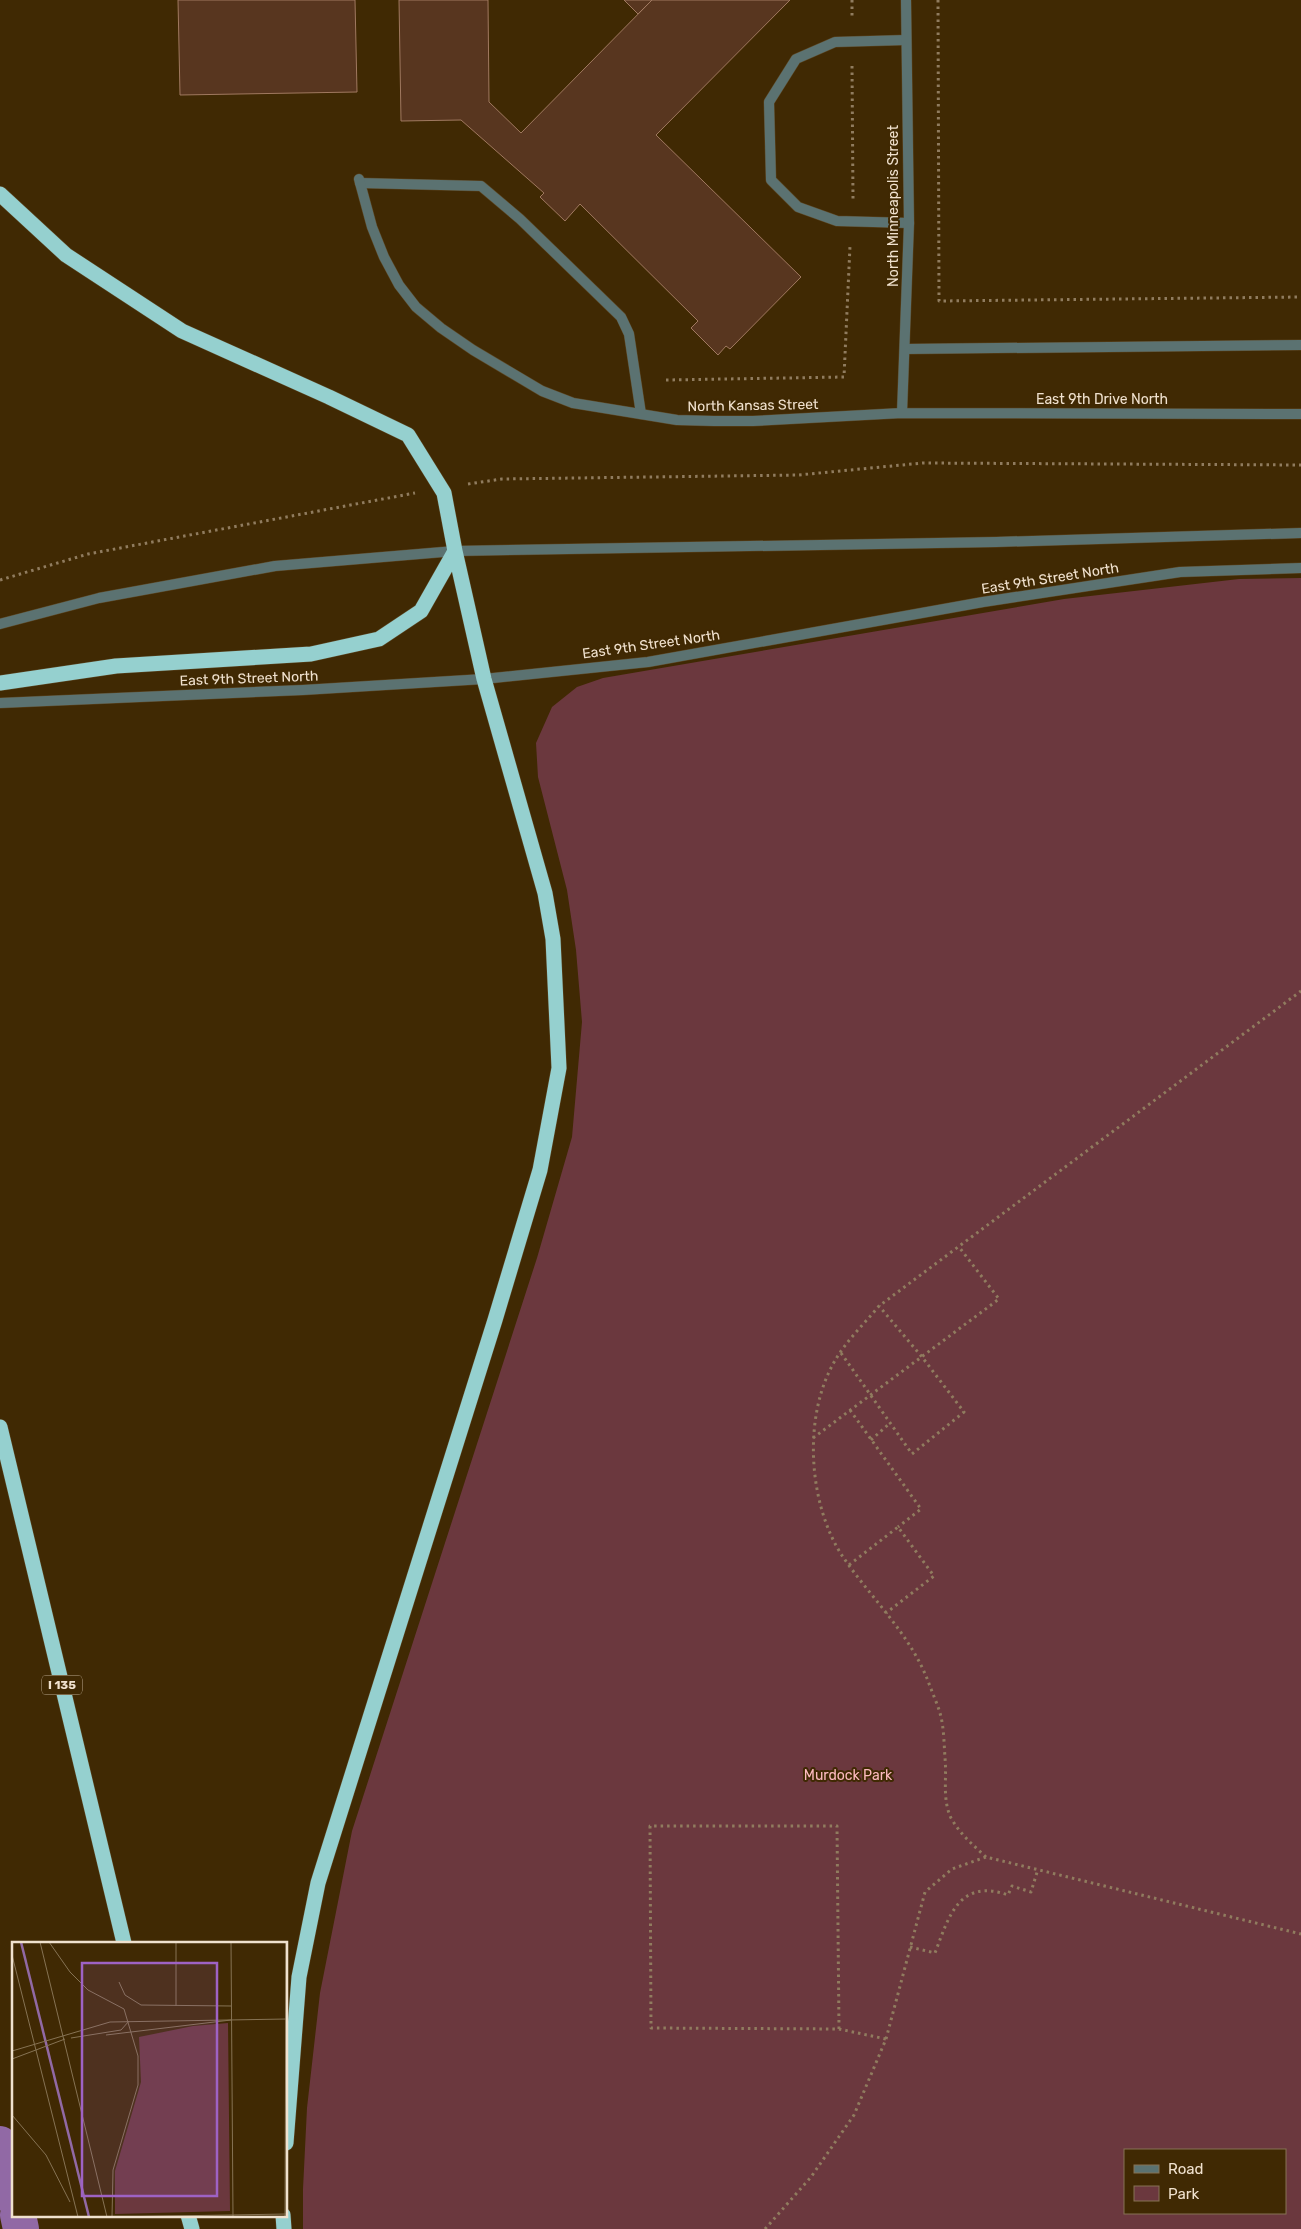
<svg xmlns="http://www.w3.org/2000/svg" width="1301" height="2229" font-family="Rubik,sans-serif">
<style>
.green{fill:#6b383e;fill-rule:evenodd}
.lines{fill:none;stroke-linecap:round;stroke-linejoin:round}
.canal{stroke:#9169a5;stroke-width:36}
.building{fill:#58361f;stroke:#a07960}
.service-casing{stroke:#5c4623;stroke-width:11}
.minor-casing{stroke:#5c4623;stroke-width:11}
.tertiary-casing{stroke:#5c4623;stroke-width:11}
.motorway-casing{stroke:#5c4623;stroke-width:16}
.path{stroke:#907c5f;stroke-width:3;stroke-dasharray:2.5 4;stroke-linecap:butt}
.service{stroke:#5b7271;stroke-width:10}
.minor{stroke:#5b7271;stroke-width:10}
.tertiary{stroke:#5b7271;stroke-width:10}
.motorway{stroke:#95d0cf;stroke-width:15}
.labels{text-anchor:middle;stroke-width:4;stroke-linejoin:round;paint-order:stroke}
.shield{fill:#402903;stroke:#bbaa91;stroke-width:1}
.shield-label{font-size:12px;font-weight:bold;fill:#f0e1ce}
.street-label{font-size:14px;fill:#f0e1ce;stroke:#402903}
.park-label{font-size:14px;fill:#fdbabf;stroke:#402903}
.inset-river{fill:none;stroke:#9169a5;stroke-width:2.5}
.inset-road{fill:none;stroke:#867354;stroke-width:1}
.view{fill:#9e62c4;fill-opacity:0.15;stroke:#9e62c4;stroke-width:2.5}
.inset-edge{fill:none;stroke:#f0e1ce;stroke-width:2.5}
</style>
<rect width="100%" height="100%" fill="#402903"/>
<path class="green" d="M 1301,578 L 1301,2229 L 303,2229 L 303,2189 L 307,2108 L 320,1993 L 352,1831 L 537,1258 L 572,1137 L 582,1022 L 576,950 L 567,890 L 538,777 L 536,743 L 552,707 L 577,687 L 603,678 L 1064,599 L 1239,579 ZM 1285,2150 L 1285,2213 L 1125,2213 L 1125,2150 Z"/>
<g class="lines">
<path class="canal" d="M 0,2144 L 14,2199
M 18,2215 L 21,2229"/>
</g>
<path class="building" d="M 178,0 L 355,0 L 357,92 L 180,95 Z
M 399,0 L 488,0 L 489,102 L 521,133 L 652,0 L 790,0 L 656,135 L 801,277 L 730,349 L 726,346 L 718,355 L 691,328 L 698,321 L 580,204 L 565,221 L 540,197 L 544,193 L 461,120 L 401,121 Z
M 624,0 L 652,0 L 638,14 Z"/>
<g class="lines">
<defs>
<path id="service" d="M 906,40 L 835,42 L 796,59 L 769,102 L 771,180 L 798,207 L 837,221 L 909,223
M 360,183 L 481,186 L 520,219 L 621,317 L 629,334 L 641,414
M 905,349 L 1301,345"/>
<path id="minor" d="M 359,179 L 372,227 L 384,257 L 399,285 L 416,307 L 441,328 L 473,350 L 542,391 L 573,403 L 677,420 L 714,421 L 753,421 L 902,413 L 1301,414
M 902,413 L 909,223 L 906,0"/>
<path id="tertiary" d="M 0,624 L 99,598 L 275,566 L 455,551 L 996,542 L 1301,533
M 0,703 L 303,690 L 484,679 L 648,662 L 983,602 L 1180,572 L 1301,568"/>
<path id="motorway" d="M 0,194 L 66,255 L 182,331 L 329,397 L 408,435 L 444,493 L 455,551 L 484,679 L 545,893 L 553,939 L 559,1068 L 540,1170 L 495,1320 L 318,1883 L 299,1977 L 286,2143
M 0,683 L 116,666 L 311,654 L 379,639 L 421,611 L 455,551
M 0,1427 L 124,1943
M 188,2215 L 192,2229
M 283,2215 L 284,2229"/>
</defs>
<use href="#service" class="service-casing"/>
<use href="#minor" class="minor-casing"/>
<use href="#tertiary" class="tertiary-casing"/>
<use href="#motorway" class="motorway-casing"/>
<path class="path" d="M 852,0 L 852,19
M 938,0 L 939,301 L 1301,297
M 852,66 L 853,199
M 666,380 L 844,377 L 850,246
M 468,484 L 502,479 L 799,475 L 923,463 L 1301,465
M 0,580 L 88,554 L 415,493
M 841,1353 L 912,1454 L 964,1412 L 922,1357 L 879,1306
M 850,1410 L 921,1509 L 898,1527
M 813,1438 L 999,1299 L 959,1247
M 871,1440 L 890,1423
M 849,1565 L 898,1527 L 934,1576 L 886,1613
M 986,1857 C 973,1845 960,1834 951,1818 C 942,1799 947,1778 945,1758 C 944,1744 944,1727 940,1713 C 937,1703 932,1692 928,1681 C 910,1634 871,1598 843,1557 C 808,1505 802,1414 836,1359 C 847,1340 865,1323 879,1306 L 1301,991
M 910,1947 L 935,1953 C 949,1916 959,1878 1008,1895 L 1012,1886 L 1031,1892 L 1038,1869
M 886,2039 L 925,1892 L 952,1869 L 986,1857 L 1301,1934
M 765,2229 L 811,2177 L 854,2115 L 886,2039 L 839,2029 L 651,2028 L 650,1826 L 837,1826 L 839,2029"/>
<use href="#service" class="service"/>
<use href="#minor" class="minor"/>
<use href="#tertiary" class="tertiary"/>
<use href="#motorway" class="motorway"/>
</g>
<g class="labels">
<rect class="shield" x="42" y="1675.5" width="40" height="19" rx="4"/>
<g class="shield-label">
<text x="62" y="1689">I 135</text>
</g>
<g class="street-label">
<text transform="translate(893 206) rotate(-90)" y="5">North Minneapolis Street</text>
<text x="1102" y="404">East 9th Drive North</text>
<text transform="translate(753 405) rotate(-1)" y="5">North Kansas Street</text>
<text transform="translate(1050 578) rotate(-9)" y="5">East 9th Street North</text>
<text transform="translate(651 644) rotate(-8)" y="5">East 9th Street North</text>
<text transform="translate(249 678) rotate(-2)" y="5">East 9th Street North</text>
</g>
<g class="park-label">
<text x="848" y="1780">Murdock Park</text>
</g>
</g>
<g transform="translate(12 1942)">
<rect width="275" height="275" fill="#402903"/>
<path d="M 216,81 L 218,269 L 103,272 L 103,229 L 129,140 L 127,95 L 181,84 Z" fill="#6b383e"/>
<path class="inset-river" d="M 9,0 L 77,275"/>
<path class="inset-road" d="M 28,0 L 95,275M 37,0 L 58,30 L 76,48 L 112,67 L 126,114 L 126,143 L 101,228 L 100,275M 219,0 L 221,275M 0,13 L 66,275M 107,40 L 113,53 L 129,63 L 219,64M 164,64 L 164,0M 94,93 L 219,78M 59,96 L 109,88 L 117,79M 0,109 L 98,80 L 275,77M 0,117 L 53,97M 0,173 L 34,213 L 58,260M 99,275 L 275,272M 273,275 L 274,0"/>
<path class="view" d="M 70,21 L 205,21 L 205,254 L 70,254 Z"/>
<rect width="275" height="275" class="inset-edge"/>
</g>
<rect x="1124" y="2149" width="162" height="65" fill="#402903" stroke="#867354"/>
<rect x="1134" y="2165" width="25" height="8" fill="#5b7271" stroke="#867354"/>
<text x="1168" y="2174" font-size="15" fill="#f0e1ce">Road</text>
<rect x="1134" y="2186" width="25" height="15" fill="#6b383e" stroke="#867354"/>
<text x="1168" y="2199" font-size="15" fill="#f0e1ce">Park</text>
</svg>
